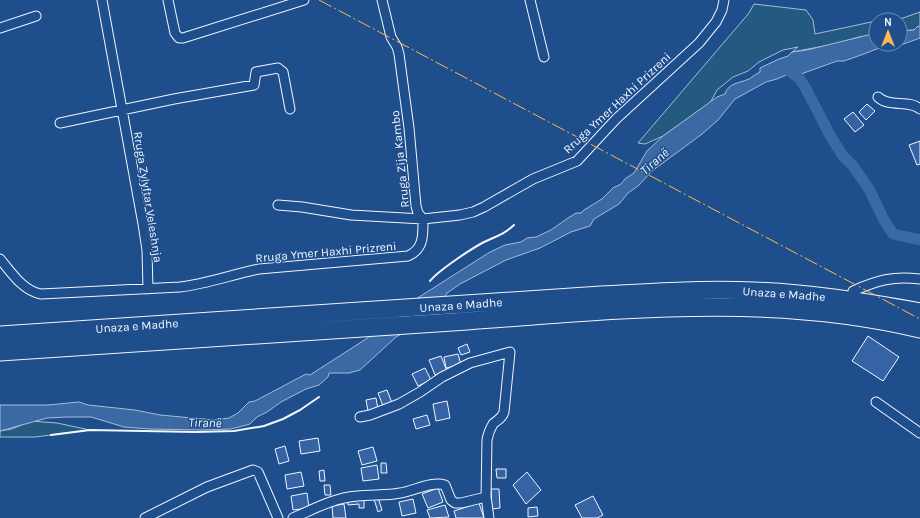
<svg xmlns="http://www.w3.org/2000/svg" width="920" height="518" font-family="Karla,sans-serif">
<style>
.green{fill:#245a82;stroke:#a8bbd7}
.water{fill:#3b69a3;stroke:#a8bbd7}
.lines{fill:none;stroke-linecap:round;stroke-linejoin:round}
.canal{stroke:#3b69a3;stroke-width:11}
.building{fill:#3563a3;stroke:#f2f6ff}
.street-casing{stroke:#f2f6ff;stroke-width:11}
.highway-casing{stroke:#f2f6ff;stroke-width:19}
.street{stroke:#1f4e8c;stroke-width:9}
.highway{stroke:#1f4e8c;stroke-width:17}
.wall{stroke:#f2f6ff;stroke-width:2}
.power{stroke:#ffb74d;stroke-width:1;stroke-dasharray:14 3 2 3;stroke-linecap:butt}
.labels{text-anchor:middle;stroke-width:3;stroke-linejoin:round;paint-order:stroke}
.street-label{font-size:12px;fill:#f2f6ff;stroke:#1f4e8c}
.water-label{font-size:13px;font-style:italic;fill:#f2f6ff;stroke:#1f4e8c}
</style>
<rect width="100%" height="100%" fill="#1f4e8c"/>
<path class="green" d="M 754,4 L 806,10 L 813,20 L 815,34 L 876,21 L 876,35 L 859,37 L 835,44 L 792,52 L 798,47 L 783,50 L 759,62 L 748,71 L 733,77 L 717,90 L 710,103 L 663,136 L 645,144 L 638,143 L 749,13 Z
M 920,12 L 920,27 L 914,30 L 900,31 L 900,20 L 881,20 L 903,18 Z
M 31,421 L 57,423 L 90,430 L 35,437 L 0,437 L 0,431 L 12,429 Z"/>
<path class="water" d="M 918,26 L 920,27 L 920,38 L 898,46 L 882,47 L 861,55 L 844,61 L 837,61 L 801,74 L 791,73 L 777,79 L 766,82 L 735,99 L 718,120 L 702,134 L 652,171 L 638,186 L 628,193 L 619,204 L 594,219 L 590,226 L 571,232 L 540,248 L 506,260 L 460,284 L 447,293 L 433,315 L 396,337 L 360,370 L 349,373 L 329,373 L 328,377 L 319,385 L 306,389 L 281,402 L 267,412 L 257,417 L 250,424 L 231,429 L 201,430 L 150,429 L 124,427 L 91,417 L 67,417 L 47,418 L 0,431 L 0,405 L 48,405 L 79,402 L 88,405 L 135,410 L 160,415 L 214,420 L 229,418 L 238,413 L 249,402 L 255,401 L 306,374 L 310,375 L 366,339 L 417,301 L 416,299 L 490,252 L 505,245 L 521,242 L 527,238 L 536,237 L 551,230 L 568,218 L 576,213 L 581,213 L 584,210 L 602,199 L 613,188 L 621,184 L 625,179 L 634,173 L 647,151 L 663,136 L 717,97 L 725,94 C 728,83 740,83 749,79 C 752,77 756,74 760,72 L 760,68 L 779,59 L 788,56 L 792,52 L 807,50 L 872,34 L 874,36 L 876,35 L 876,44 L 900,44 L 900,31 L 914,30 Z"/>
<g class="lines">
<path class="canal" d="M 788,70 L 799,78 L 805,87 L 831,137 L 843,156 L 853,166 L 869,189 L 884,220 L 893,234 L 920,240"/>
</g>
<path class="building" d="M 867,104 L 875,111 L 866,120 L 859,112 Z
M 853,112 L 864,125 L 855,132 L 844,119 Z
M 920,141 L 920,164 L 917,165 L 909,145 Z
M 868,336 L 899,357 L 883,381 L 852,361 Z
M 467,344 L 470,352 L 461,355 L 458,348 Z
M 458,354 L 461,365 L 446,368 L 444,357 Z
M 441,356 L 447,371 L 435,375 L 429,360 Z
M 425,368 L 431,380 L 418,386 L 412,374 Z
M 387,390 L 392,403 L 383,406 L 378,393 Z
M 376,398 L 378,409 L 368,411 L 366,400 Z
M 447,401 L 450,418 L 436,421 L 433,404 Z
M 427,415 L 430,425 L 416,429 L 413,419 Z
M 318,438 L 320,451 L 301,454 L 299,441 Z
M 285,446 L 289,461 L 279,464 L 275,449 Z
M 373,447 L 377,461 L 362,465 L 358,451 Z
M 381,463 L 386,463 L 387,473 L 381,473 Z
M 377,465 L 379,479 L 363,481 L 361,468 Z
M 496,469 L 506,469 L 506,478 L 497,478 Z
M 324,470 L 325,481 L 320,481 L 319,471 Z
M 301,472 L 304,486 L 287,489 L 285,475 Z
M 527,472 L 541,490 L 526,504 L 513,485 Z
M 324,485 L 330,485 L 331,495 L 325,495 Z
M 438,488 L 443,502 L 428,508 L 422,494 Z
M 491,489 L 499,489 L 500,508 L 492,509 Z
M 307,493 L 309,508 L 293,510 L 291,496 Z
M 593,496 L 603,515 L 597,518 L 582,518 L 575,505 Z
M 378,497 L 382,510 L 378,512 L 374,499 Z
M 364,499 L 364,508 L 359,508 L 359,504 L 348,505 L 348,500 Z
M 413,499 L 416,513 L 402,516 L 399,502 Z
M 479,503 L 484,518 L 456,518 L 454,511 Z
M 344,504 L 346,518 L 333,518 L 332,506 Z
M 445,505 L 449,517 L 430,518 L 427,510 Z
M 537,507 L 538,516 L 528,517 L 528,508 Z"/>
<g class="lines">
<defs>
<path id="street" d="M 102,0 L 143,224 L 147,250 L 148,289
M 168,0 L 175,33 L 179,38 L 183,38 L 304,0
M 382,0 L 391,37 L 397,47 L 399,54 L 409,128 L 416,206 L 418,213 L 423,219
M 530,0 L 544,57
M 0,28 L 36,16
M 878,97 C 889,108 909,99 920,109
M 60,123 L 174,99 L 254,85 L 256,72 L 278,68 L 283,72 L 290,109
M 278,205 L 302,207 L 351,215 L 423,219 L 460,215 L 473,212 L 484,207 L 533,179 L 577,161 L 616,119 L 699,43 L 716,22 L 722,10 L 724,0
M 0,259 C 11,272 23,291 41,294 L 180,287 C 207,284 233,274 259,269 L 408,256 C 424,249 423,235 423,219
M 853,291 C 878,280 892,276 920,279
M 876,402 L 920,433
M 360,417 L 370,415 L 399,404 L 420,392 L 442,377 L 470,363 L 510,352 L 504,412 C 502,419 497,420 493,424 C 490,429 488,434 487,440 L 486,497 L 489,518
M 145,518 L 207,487 L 253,470 L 258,472 L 278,518
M 293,518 C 314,509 333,498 357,496 C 371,494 386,496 400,493 C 414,491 431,481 445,485 L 451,500 L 455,503 L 461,503 L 486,497"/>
<path id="highway" d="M 0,335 L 601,295 C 652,292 703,289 754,291 C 810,293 865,302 920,312
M 0,352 C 156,342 312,332 467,321 C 619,310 771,293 920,329"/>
</defs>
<use href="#street" class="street-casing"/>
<use href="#highway" class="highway-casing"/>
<use href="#street" class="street"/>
<use href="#highway" class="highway"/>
<path class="wall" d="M 430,281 C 439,270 471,249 484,242 C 497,236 503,235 514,225
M 51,435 L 90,430 L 196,432 L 234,431 L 264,426 L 283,419 L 300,410 L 319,397"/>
<path class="power" d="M 319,0 L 920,319"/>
</g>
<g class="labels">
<g class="street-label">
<text transform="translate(617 103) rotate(-43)" y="4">Rruga Ymer Haxhi Prizreni</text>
<text transform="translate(400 159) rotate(-96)" y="4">Rruga Zija Kambo</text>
<text transform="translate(148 197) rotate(81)" y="4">Rruga Zylyftar Veleshnja</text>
<text transform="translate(326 252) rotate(-5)" y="4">Rruga Ymer Haxhi Prizreni</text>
<text transform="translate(784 294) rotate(4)" y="4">Unaza e Madhe</text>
<text transform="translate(461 305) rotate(-4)" y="4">Unaza e Madhe</text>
<text transform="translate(137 326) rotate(-4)" y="4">Unaza e Madhe</text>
</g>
<g class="water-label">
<text transform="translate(654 161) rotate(-41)" y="5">Tiranë</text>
<text transform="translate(205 422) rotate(1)" y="5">Tiranë</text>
</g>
</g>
<g transform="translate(888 32)"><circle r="19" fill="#1f4e8c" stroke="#7391ba"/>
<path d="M0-3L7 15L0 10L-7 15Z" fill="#ffb74d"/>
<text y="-6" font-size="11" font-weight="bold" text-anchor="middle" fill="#f2f6ff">N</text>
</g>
</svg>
